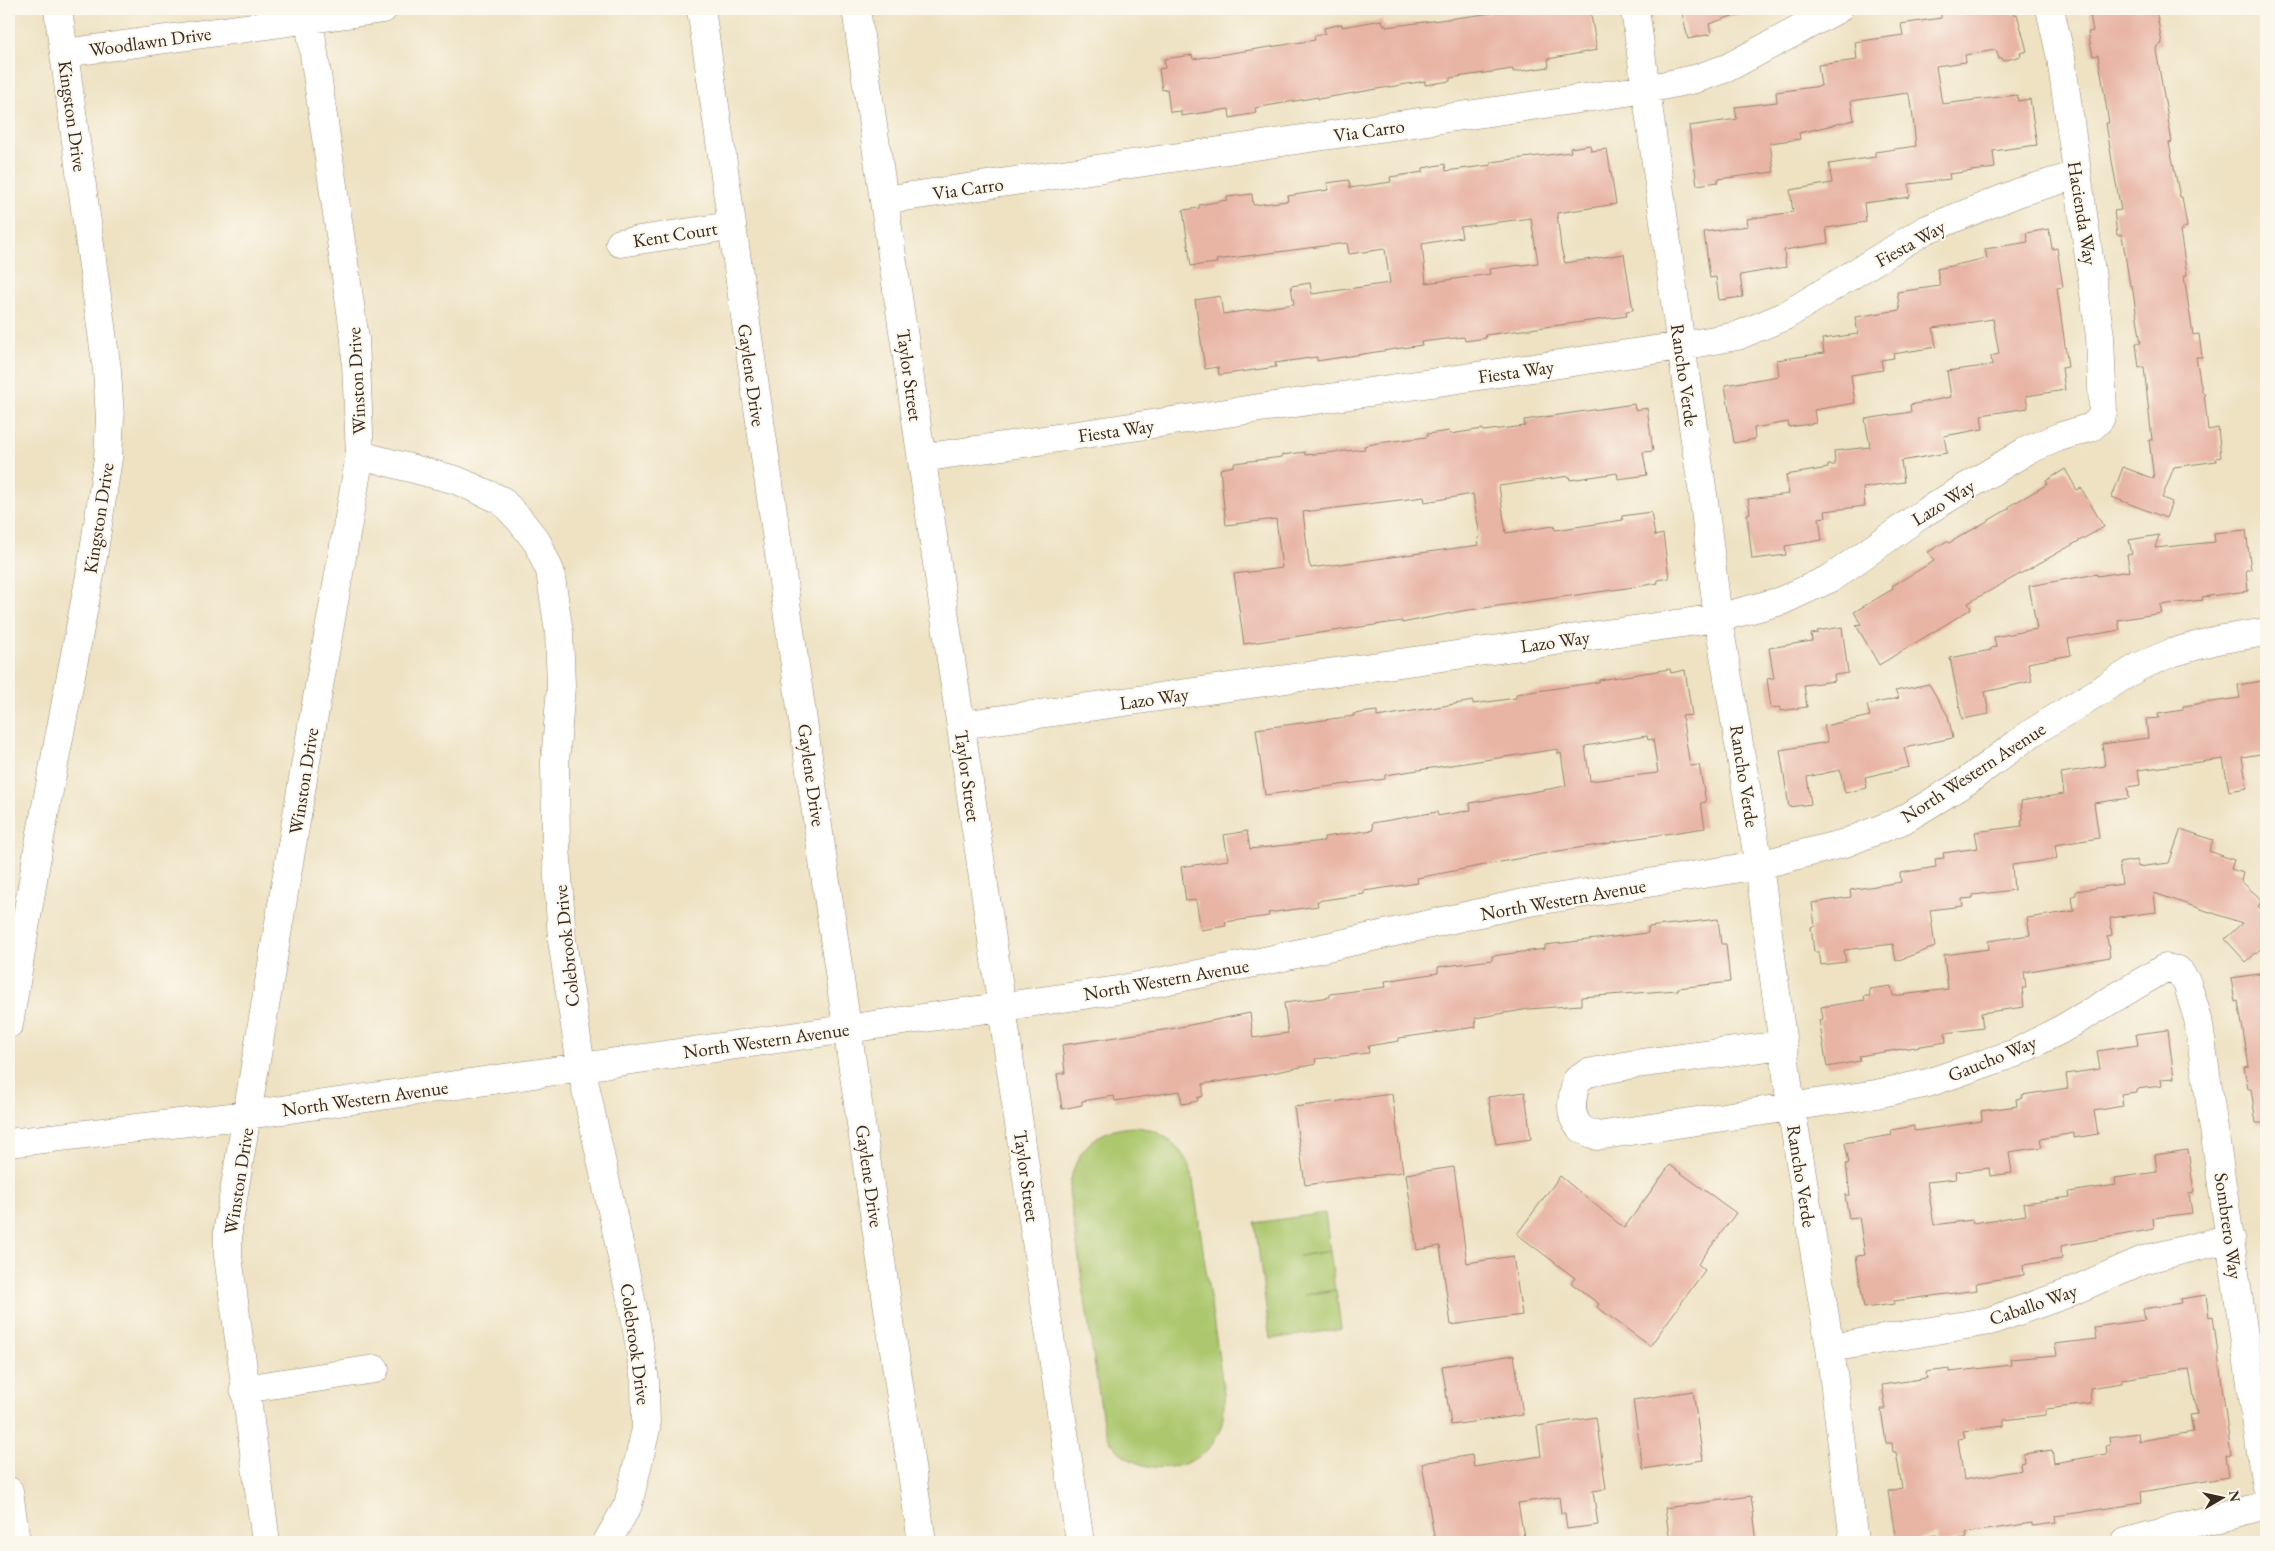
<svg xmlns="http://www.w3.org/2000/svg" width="2275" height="1551" font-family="'EB Garamond',serif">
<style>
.green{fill:#acc76d;stroke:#747846}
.building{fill:#e8b4a4;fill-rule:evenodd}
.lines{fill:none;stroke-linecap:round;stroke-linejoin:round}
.minor-casing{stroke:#948670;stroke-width:29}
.minor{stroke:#fff;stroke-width:28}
.labels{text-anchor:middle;stroke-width:4;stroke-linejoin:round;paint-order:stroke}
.street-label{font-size:19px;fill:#3b2a1e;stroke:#fbf7ec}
</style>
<rect width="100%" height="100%" fill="#fbf7ec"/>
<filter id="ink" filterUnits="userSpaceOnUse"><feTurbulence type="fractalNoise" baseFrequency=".02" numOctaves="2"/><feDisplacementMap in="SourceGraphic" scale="10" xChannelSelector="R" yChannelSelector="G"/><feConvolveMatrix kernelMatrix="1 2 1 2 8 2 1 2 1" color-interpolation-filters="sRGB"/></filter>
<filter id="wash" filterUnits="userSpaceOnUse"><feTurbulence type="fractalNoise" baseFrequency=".0096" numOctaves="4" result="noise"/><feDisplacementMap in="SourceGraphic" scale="20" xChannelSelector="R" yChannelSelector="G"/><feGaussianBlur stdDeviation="1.12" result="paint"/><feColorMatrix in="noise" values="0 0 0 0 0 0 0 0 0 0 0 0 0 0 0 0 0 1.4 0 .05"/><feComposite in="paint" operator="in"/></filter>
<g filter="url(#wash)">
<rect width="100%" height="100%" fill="#eee2c3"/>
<path class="green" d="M 1137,1127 C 1166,1131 1183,1148 1192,1174 L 1224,1394 C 1224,1411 1224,1428 1213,1443 C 1188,1477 1129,1476 1108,1437 C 1106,1432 1105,1427 1103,1422 L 1069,1191 C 1074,1150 1094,1128 1137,1127 Z
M 1325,1213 L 1330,1251 L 1299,1256 L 1330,1251 L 1335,1290 L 1304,1295 L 1336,1290 L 1341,1329 L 1270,1339 L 1255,1223 Z"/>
<g id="blocks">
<path class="building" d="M 1524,9 L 1590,9 L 1597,50 L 1548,59 L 1549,67 L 1513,72 L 1513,69 L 1450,78 L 1450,81 L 1425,85 L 1425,81 L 1318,99 L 1318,97 L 1255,108 L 1256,113 L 1230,118 L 1229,109 L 1181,116 L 1181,111 L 1170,112 L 1167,89 L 1162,90 L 1159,69 L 1165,68 L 1164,59 L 1192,55 L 1193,59 L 1315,40 L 1314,36 L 1325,34 L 1324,28 L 1342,24 L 1342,27 L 1382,20 L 1383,25 L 1386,25 L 1386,27 Z
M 1681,9 L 1744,9 L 1744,12 L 1709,24 L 1711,34 L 1688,39 Z
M 1972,9 L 2012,9 L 2014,15 L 2017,14 L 2027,51 L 2020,53 L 2021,56 L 2003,61 L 2002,58 L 1999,59 L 1996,50 L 1965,55 L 1966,62 L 1936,66 L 1942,104 L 2017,95 L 2018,101 L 2030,99 L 2037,145 L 1993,151 L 1995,168 L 1949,174 L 1950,179 L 1909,184 L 1910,197 L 1864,203 L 1866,222 L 1826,228 L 1828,243 L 1784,250 L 1786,267 L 1740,275 L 1743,297 L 1719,300 L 1716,277 L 1710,278 L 1704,232 L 1748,226 L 1747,219 L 1793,212 L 1790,190 L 1832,183 L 1829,164 L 1875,157 L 1875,152 L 1916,146 L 1911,100 L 1908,93 L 1851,101 L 1854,120 L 1799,133 L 1800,139 L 1770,143 L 1774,172 L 1718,179 L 1718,182 L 1697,185 L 1689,126 L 1737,119 L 1735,107 L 1777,102 L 1776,92 L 1821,86 L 1818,65 L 1857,60 L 1855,42 L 1903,35 L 1901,24 L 1941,18 L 1941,13 Z
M 2089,9 L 2156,9 L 2162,44 L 2157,46 L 2156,50 L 2172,142 L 2169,143 L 2180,197 L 2182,197 L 2187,227 L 2182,228 L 2182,231 L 2180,231 L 2187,275 L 2184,276 L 2193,335 L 2199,334 L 2202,357 L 2196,357 L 2202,392 L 2204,392 L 2208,430 L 2218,428 L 2221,457 L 2216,458 L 2217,461 L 2174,467 L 2162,498 L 2172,502 L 2166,518 L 2112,497 L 2123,467 L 2154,479 L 2149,440 L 2152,440 L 2144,367 L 2139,368 L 2136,343 L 2141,343 L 2132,286 L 2130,286 L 2122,235 L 2117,235 L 2114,211 L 2121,210 L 2113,167 L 2106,123 L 2109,123 L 2098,55 L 2093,56 L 2088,32 L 2093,31 Z
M 1590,145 L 1591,151 L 1607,149 L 1616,204 L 1557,213 L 1561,248 L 1565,263 L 1624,254 L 1633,310 L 1626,311 L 1627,316 L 1485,335 L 1486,338 L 1465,341 L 1464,337 L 1421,342 L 1422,345 L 1317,361 L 1317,357 L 1275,363 L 1276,367 L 1219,375 L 1218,367 L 1205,369 L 1195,300 L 1220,296 L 1223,314 L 1294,304 L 1291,286 L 1310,283 L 1312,294 L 1390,283 L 1385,249 L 1349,254 L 1347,243 L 1216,260 L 1217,263 L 1191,266 L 1183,210 L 1199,208 L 1199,205 L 1227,200 L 1227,197 L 1252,194 L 1253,205 L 1288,201 L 1287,196 L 1328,190 L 1327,183 L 1349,180 L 1350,188 L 1391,182 L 1390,177 L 1423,172 L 1423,168 L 1445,164 L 1446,171 L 1491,165 L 1491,162 L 1571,152 L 1570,148 ZM 1531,218 L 1538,263 L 1489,269 L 1490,274 L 1426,283 L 1422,244 L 1462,237 L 1460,227 Z
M 2049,229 L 2052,249 L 2057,248 L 2063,287 L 2057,288 L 2068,367 L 2062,368 L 2065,390 L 2026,396 L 2028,408 L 1981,415 L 1983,429 L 1944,436 L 1947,453 L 1901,461 L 1904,482 L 1863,488 L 1865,506 L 1825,511 L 1826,517 L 1819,518 L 1822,540 L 1785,546 L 1786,555 L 1752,559 L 1747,514 L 1750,513 L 1748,499 L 1789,494 L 1786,475 L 1828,468 L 1828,465 L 1835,465 L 1834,451 L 1870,447 L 1865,419 L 1911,412 L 1910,405 L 1951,397 L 1947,371 L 1992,365 L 1991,356 L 1999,354 L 1993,319 L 1933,328 L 1936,347 L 1893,354 L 1894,358 L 1881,360 L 1883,370 L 1851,375 L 1855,403 L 1814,410 L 1816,423 L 1789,427 L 1788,422 L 1754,428 L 1755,439 L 1734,443 L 1725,385 L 1779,376 L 1777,360 L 1824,353 L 1822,339 L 1858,334 L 1855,317 L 1900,310 L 1897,292 L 1940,286 L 1937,269 L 1987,258 L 1985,249 L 2028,242 L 2026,233 Z
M 1634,404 L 1635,410 L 1647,408 L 1653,451 L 1643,452 L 1647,475 L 1618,479 L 1617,473 L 1570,480 L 1569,476 L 1499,486 L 1506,533 L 1554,526 L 1555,530 L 1623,520 L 1622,516 L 1651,512 L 1655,536 L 1663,534 L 1669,578 L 1657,580 L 1658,583 L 1634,587 L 1462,611 L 1402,623 L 1402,621 L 1244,644 L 1234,574 L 1282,568 L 1276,519 L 1226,525 L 1220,469 L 1234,466 L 1234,463 L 1282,457 L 1282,455 L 1305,452 L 1305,455 L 1365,449 L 1364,446 L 1378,443 L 1427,437 L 1427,434 L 1449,431 L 1450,434 L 1483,429 L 1483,431 L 1525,426 L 1524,420 ZM 1473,494 L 1480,537 L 1478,538 L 1479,545 L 1311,568 L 1309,563 L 1303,512 L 1424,497 L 1425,502 Z
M 2065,469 L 2077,490 L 2081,488 L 2104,527 L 1968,603 L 1971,609 L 1879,665 L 1856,625 L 1861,624 L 1854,612 L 1893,589 L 1892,586 L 1934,561 L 1928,552 L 1947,541 L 1949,543 L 2010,508 L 2009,506 L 2048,484 L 2046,481 Z
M 2246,530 L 2251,570 L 2246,570 L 2248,591 L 2202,597 L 2203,600 L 2160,605 L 2162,613 L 2118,620 L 2120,630 L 2068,639 L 2071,655 L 2028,663 L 2032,681 L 1985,692 L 1989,714 L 1962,719 L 1950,658 L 1991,650 L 1991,648 L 1996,647 L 1994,637 L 2037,629 L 2029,586 L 2097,574 L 2097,576 L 2130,571 L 2127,555 L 2132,554 L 2129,540 L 2159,535 L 2155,548 L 2215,542 L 2214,533 Z
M 1842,627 L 1848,673 L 1834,675 L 1835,681 L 1804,685 L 1807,707 L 1780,711 L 1780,707 L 1771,708 L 1767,679 L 1774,678 L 1769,648 L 1812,641 L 1811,634 L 1818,633 L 1817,631 Z
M 1670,669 L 1671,673 L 1685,670 L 1692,715 L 1682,716 L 1690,766 L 1699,765 L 1706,802 L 1701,803 L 1705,828 L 1611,842 L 1611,843 L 1558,851 L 1417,878 L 1418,883 L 1364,891 L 1364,894 L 1317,901 L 1318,906 L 1268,913 L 1269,916 L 1225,922 L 1226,926 L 1201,930 L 1196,900 L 1186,901 L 1181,867 L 1228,860 L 1224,835 L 1247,831 L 1250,849 L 1324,841 L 1324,837 L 1373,830 L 1372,823 L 1437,812 L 1438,816 L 1471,810 L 1470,803 L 1566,786 L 1561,753 L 1558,754 L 1558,749 L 1385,775 L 1385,779 L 1265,795 L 1256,729 L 1354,716 L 1353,714 L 1377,711 L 1377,717 L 1473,701 L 1473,704 L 1516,698 L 1516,694 L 1599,682 L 1599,680 ZM 1647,736 L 1648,740 L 1653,739 L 1658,773 L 1590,781 L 1585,746 Z
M 2261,681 L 2264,703 L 2266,703 L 2266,753 L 2242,757 L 2247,788 L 2229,791 L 2223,759 L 2138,770 L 2140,785 L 2128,787 L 2129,798 L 2094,803 L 2099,838 L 2055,845 L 2057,859 L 2012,865 L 2014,890 L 1973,895 L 1973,898 L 1962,899 L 1963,906 L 1930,910 L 1935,947 L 1896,961 L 1893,944 L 1844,950 L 1846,962 L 1821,965 L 1819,952 L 1814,952 L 1811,927 L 1815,926 L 1812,903 L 1851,897 L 1850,890 L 1901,882 L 1900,873 L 1936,867 L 1935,859 L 1944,858 L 1943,853 L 1978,848 L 1975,832 L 2022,826 L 2021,820 L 2023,820 L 2021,801 L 2064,794 L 2061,773 L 2105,766 L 2102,744 L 2148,738 L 2146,719 L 2159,718 L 2158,714 L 2183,710 L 2183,706 L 2240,698 L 2238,685 Z
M 1929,684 L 1948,716 L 1953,738 L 1904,748 L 1909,767 L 1865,777 L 1867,788 L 1845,793 L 1840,770 L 1807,777 L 1811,804 L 1789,807 L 1780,750 L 1828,742 L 1824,726 L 1870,716 L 1867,705 L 1899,698 L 1895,691 Z
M 2181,829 L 2213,840 L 2209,851 L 2234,860 L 2231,869 L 2243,873 L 2241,881 L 2263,901 L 2258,906 L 2266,915 L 2266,944 L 2246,962 L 2225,939 L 2242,923 L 2154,893 L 2156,912 L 2110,918 L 2112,935 L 2107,936 L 2110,957 L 2024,972 L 2026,988 L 2022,988 L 2024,1007 L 1981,1013 L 1983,1028 L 1945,1033 L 1946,1042 L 1859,1056 L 1860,1061 L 1827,1067 L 1819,1020 L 1823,1019 L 1821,1007 L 1865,1000 L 1864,996 L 1870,996 L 1869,989 L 1891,986 L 1893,996 L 1948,989 L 1944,955 L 1989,949 L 1988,941 L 2030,935 L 2027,918 L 2074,911 L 2072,896 L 2076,895 L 2076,891 L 2122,884 L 2119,863 L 2137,860 L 2138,867 L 2169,863 Z
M 1718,919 L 1721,944 L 1726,944 L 1730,982 L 1678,988 L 1678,990 L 1581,997 L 1581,1005 L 1529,1009 L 1475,1018 L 1476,1027 L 1399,1038 L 1399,1041 L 1368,1046 L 1369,1053 L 1315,1059 L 1316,1064 L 1262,1075 L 1203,1084 L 1203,1096 L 1197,1098 L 1198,1101 L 1182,1104 L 1180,1091 L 1115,1101 L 1114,1096 L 1082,1101 L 1082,1105 L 1062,1109 L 1057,1074 L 1065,1073 L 1062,1045 L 1170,1029 L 1250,1013 L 1253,1038 L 1288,1033 L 1284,1003 L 1330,997 L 1330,994 L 1386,987 L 1385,981 L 1438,973 L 1438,967 L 1492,960 L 1492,956 L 1545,949 L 1545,945 L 1648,933 L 1648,927 Z
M 2266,973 L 2266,1123 L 2256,1123 L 2251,1089 L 2248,1089 L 2244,1067 L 2249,1066 L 2238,1001 L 2235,1002 L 2231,978 Z
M 2168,1030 L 2174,1078 L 2161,1079 L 2162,1086 L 2136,1089 L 2136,1092 L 2121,1094 L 2123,1106 L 2094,1111 L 2098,1134 L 2074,1138 L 2074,1133 L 2040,1139 L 2042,1147 L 2009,1152 L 2012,1173 L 1990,1176 L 1989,1168 L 1955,1172 L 1956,1179 L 1927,1182 L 1934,1225 L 1972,1220 L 1973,1223 L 2026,1215 L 2024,1203 L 2070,1197 L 2069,1192 L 2116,1185 L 2115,1178 L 2157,1172 L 2155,1155 L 2188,1150 L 2194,1192 L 2189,1193 L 2192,1213 L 2153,1218 L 2154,1229 L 2061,1246 L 2062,1259 L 2023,1265 L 2024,1275 L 1976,1283 L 1977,1290 L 1894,1301 L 1894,1304 L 1864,1308 L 1856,1256 L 1865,1255 L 1859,1217 L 1849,1218 L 1845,1195 L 1850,1195 L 1846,1164 L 1849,1163 L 1845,1143 L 1892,1135 L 1891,1130 L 1914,1126 L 1914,1131 L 1982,1121 L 1981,1111 L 2017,1106 L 2016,1099 L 2023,1098 L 2022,1095 L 2068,1088 L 2066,1074 L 2100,1069 L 2097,1051 L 2138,1045 L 2136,1034 Z
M 1525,1092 L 1531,1139 L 1496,1144 L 1488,1097 Z
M 1392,1094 L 1403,1172 L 1305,1185 L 1294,1107 Z
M 1670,1165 L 1736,1213 L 1698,1264 L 1705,1270 L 1650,1346 L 1597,1307 L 1599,1304 L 1571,1283 L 1575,1278 L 1517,1234 L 1560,1176 L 1624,1228 Z
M 1454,1167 L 1467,1263 L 1513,1256 L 1522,1315 L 1451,1325 L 1440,1246 L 1417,1250 L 1406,1174 Z
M 2206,1295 L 2209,1317 L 2213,1316 L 2231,1455 L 2225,1456 L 2228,1477 L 2141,1492 L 2142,1503 L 2056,1516 L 2057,1523 L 2032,1526 L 2032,1523 L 1966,1533 L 1967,1538 L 1938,1542 L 1937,1535 L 1896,1542 L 1888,1491 L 1902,1488 L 1896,1452 L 1893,1452 L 1892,1443 L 1886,1443 L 1881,1409 L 1886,1409 L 1882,1385 L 1927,1378 L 1926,1372 L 1950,1369 L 1950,1372 L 2011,1365 L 2010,1359 L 2057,1355 L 2055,1344 L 2096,1339 L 2094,1327 L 2145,1320 L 2143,1309 L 2181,1303 L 2180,1299 ZM 2189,1369 L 2197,1414 L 2190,1415 L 2193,1432 L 2139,1441 L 2138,1433 L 2109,1437 L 2110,1444 L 2106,1445 L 2107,1454 L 2054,1463 L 2052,1450 L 2023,1454 L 2024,1462 L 2020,1463 L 2021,1470 L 1964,1480 L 1958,1439 L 1965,1438 L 1963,1431 L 2004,1426 L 2004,1420 L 2046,1415 L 2046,1409 L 2091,1404 L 2090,1388 L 2122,1383 L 2122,1379 Z
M 1514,1355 L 1523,1415 L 1451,1425 L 1442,1366 Z
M 1693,1391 L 1703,1460 L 1643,1469 L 1633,1400 Z
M 1596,1417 L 1606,1489 L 1593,1491 L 1598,1525 L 1567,1529 L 1565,1513 L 1561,1513 L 1559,1497 L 1518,1503 L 1525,1542 L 1435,1542 L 1422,1463 L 1472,1455 L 1474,1467 L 1541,1456 L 1537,1426 Z
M 1751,1496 L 1757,1542 L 1670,1542 L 1665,1508 Z"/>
</g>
</g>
<g filter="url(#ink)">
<use href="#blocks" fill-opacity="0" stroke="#948670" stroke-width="1"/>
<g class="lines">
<defs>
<path id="minor" d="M 701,9 C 770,520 849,1031 922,1542
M 856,9 L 1080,1542
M 1635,9 L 1681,346 L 1703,494 L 1718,618 L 1759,865 L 1791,1106 L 1830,1348 L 1854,1542
M 65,53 L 383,9
M 884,200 L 1647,89 L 1695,79 L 1727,68 L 1838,9
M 620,243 L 730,226
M 360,455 L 456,480 L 501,500 L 519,519 L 537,542 L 550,571 L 559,632 L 561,686 L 555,763 L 556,845 L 562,940 L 581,1066 L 635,1318 L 645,1381 L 646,1429 L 628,1505 L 607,1542
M 922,458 L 1681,346 L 1737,336 L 1785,316 L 1925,230 L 2020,192 L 2077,175
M 961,725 L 1718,618 L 1781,601 L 1831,578 L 1925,512 L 2026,451 L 2059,437 L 2092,427 L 2100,419 L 2103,412 L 2100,336 L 2061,58 L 2050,9
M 9,1024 L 40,838 L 91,570 L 108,458 L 110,418 L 107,370 L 58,9
M 1783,1045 L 1635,1064 L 1588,1073 L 1577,1080 C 1572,1096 1567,1117 1582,1129 C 1586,1132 1593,1134 1597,1136 L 1876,1094 L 1928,1083 L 2015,1053 L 2062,1029 L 2165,968 L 2178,970 L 2187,983 L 2198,1019 L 2266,1487
M 9,1143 L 248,1115 L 1118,990 L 1269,960 L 1524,903 L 1759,865 L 1845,843 L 1903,820 L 1967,781 L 2033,732 L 2140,666 L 2171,653 L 2217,640 L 2266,632
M 1830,1348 L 1990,1321 L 2066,1294 L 2143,1260 L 2231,1238
M 244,1389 L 375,1369
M 9,1491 L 16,1542
M 266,1542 L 228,1256 L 228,1228 L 308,749 L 360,455 L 355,339 L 309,19
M 2126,1542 L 2266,1505"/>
</defs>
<use href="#minor" class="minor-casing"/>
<use href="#minor" class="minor"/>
</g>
</g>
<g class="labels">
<g class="street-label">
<text transform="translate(150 41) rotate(-8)" y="7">Woodlawn Drive</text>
<text transform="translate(73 116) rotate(82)" y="7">Kingston Drive</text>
<text transform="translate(1369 130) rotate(-8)" y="7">Via Carro</text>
<text transform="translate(968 188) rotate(-8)" y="7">Via Carro</text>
<text transform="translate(2083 213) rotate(81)" y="7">Hacienda Way</text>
<text transform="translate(675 234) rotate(-9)" y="7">Kent Court</text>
<text transform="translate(1910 243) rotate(-29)" y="7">Fiesta Way</text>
<text transform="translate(1516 371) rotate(-8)" y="7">Fiesta Way</text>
<text transform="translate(752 375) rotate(82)" y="7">Gaylene Drive</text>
<text transform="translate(910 375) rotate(82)" y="7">Taylor Street</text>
<text transform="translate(1685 375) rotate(82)" y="7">Rancho Verde</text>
<text transform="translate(356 381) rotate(-93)" y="7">Winston Drive</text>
<text transform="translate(1116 430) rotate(-8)" y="7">Fiesta Way</text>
<text transform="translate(1943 502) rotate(-32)" y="7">Lazo Way</text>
<text transform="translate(98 518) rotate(-81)" y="7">Kingston Drive</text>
<text transform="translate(1555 641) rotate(-8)" y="7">Lazo Way</text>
<text transform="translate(1154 698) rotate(-8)" y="7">Lazo Way</text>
<text transform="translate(1973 772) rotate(-33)" y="7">North Western Avenue</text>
<text transform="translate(812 775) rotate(82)" y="7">Gaylene Drive</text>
<text transform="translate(968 776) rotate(82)" y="7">Taylor Street</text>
<text transform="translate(1745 776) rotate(81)" y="7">Rancho Verde</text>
<text transform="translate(303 781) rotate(-81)" y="7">Winston Drive</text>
<text transform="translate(1563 899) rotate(-10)" y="7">North Western Avenue</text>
<text transform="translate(566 946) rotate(-96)" y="7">Colebrook Drive</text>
<text transform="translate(1166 979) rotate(-10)" y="7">North Western Avenue</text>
<text transform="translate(766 1040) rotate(-8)" y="7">North Western Avenue</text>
<text transform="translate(1992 1058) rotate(-22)" y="7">Gaucho Way</text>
<text transform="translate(365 1098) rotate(-8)" y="7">North Western Avenue</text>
<text transform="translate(870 1176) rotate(82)" y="7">Gaylene Drive</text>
<text transform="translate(1027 1176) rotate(82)" y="7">Taylor Street</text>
<text transform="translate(1802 1176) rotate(81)" y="7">Rancho Verde</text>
<text transform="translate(238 1181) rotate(-81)" y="7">Winston Drive</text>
<text transform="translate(2229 1226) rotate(82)" y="7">Sombrero Way</text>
<text transform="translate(2033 1304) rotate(-19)" y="7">Caballo Way</text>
<text transform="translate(636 1344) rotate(82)" y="7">Colebrook Drive</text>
</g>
</g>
<rect width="2275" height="1551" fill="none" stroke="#fbf7ec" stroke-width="30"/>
<g transform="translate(2222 1498) rotate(81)" stroke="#fbf7ec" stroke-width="4" paint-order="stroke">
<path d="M0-4L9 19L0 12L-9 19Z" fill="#3b2a1e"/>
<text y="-8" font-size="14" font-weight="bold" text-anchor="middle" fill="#3b2a1e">N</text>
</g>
</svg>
